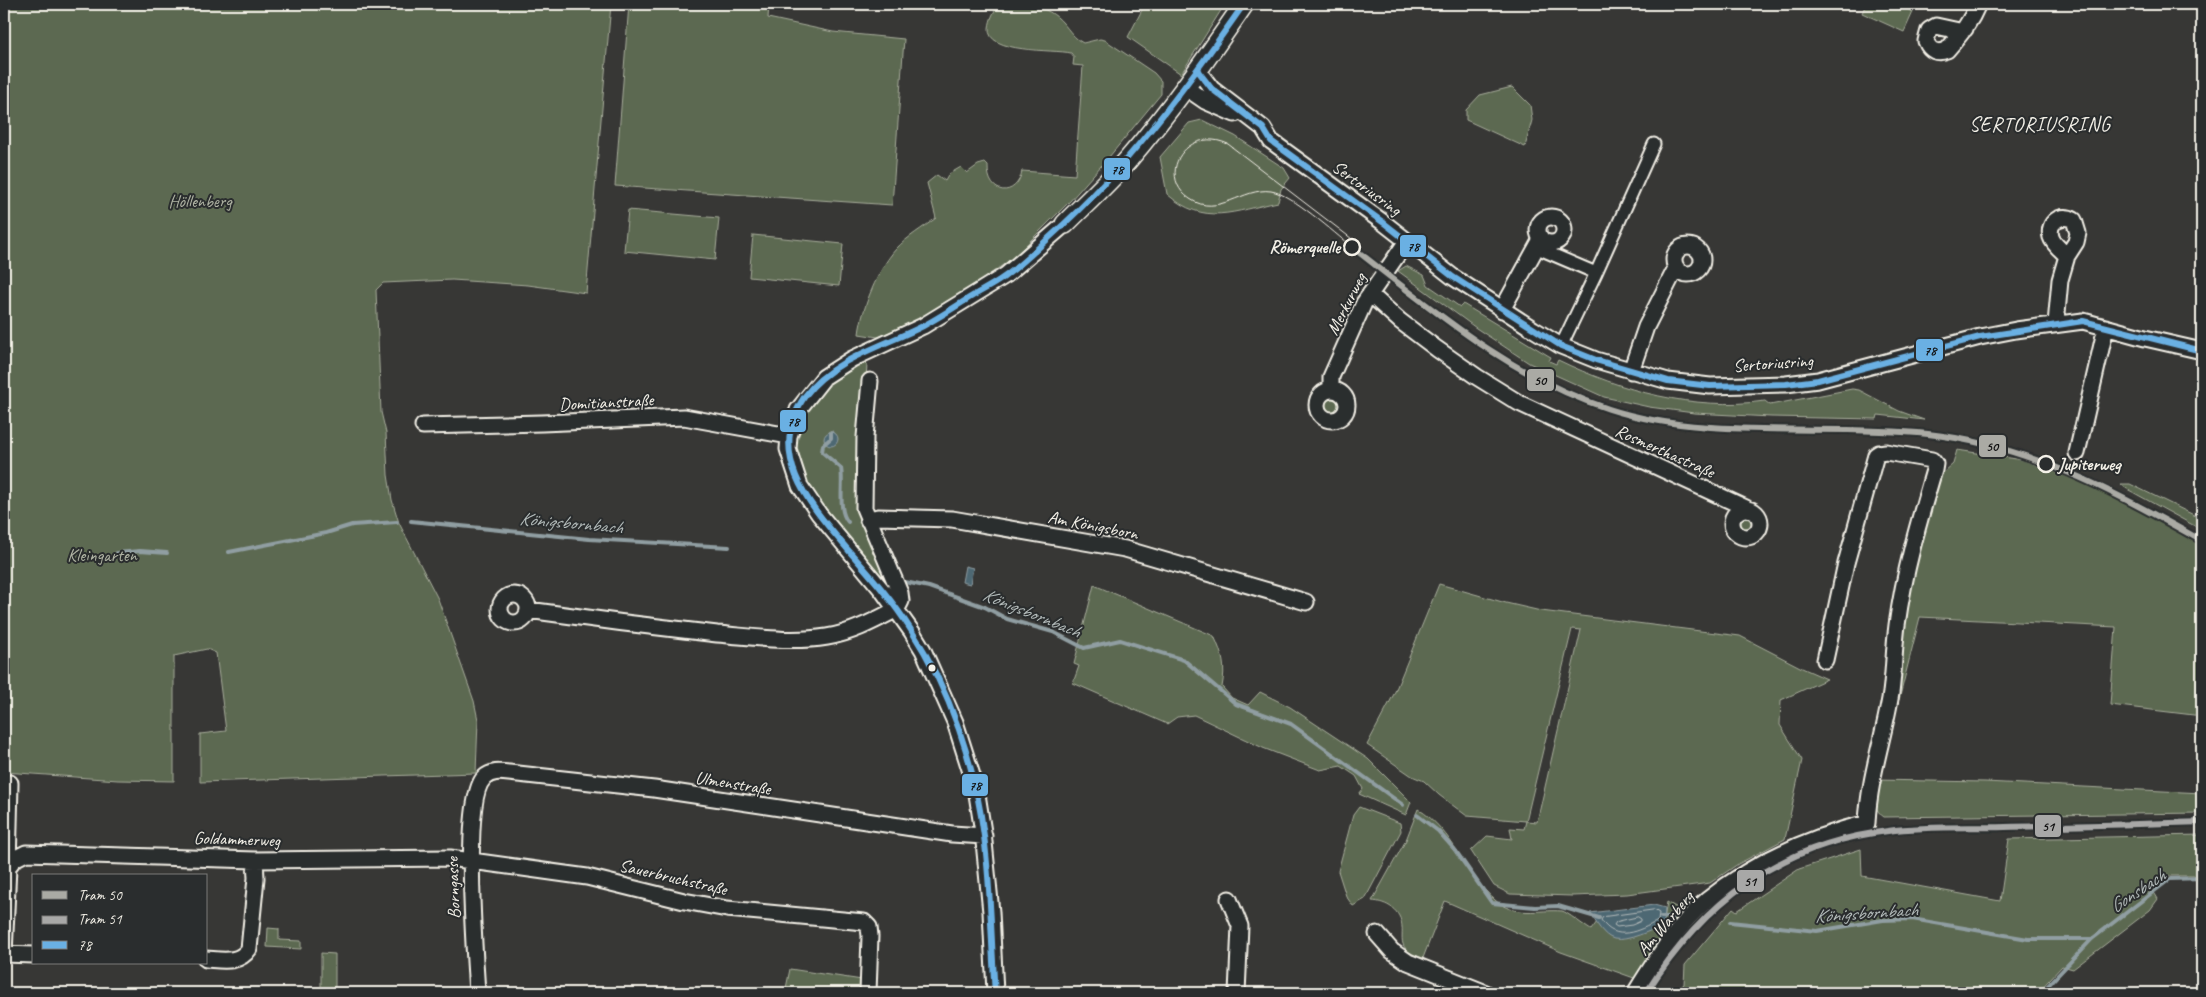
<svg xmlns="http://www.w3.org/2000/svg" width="2206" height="997" font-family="Caveat,sans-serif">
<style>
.green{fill:#5c6951;stroke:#a8ad9c;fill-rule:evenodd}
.water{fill:#4e6773;stroke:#909ea2}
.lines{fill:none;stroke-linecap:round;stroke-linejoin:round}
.shore{stroke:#b2bab9;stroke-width:1}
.stream{stroke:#909ea2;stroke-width:4}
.pedestrian-casing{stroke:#f4f1e8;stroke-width:15}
.minor-casing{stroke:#f4f1e8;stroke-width:19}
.tertiary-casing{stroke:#f4f1e8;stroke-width:22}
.pedestrian{stroke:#2a2d2e;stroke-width:11}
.minor{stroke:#2a2d2e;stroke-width:15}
.tertiary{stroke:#2a2d2e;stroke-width:19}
.tram{stroke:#f4f1e8;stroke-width:1}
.bus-1-casing{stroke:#2a2d2e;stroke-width:10}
.bus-1{stroke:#6ab0e3;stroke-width:6}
.tram-1-casing{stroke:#2a2d2e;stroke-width:10}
.tram-2-casing{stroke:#2a2d2e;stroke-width:10}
.tram-1{stroke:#aaaaa4;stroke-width:6}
.tram-2{stroke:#a8a8a7;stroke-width:6}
.stop-dot{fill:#2a2d2e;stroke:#f4f1e8;stroke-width:2.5}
.bus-dot{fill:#f4f1e8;stroke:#2a2d2e;stroke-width:2}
.labels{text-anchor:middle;stroke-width:4;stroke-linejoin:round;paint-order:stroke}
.street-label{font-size:18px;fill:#f4f1e8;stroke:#2a2d2e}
.park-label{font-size:18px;fill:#b0b4a4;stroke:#2a2d2e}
.stop-label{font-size:18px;font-weight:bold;fill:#f4f1e8;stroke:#2a2d2e;text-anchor:end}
.water-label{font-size:19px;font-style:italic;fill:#b2bab9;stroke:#2a2d2e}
.quarter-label{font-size:20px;letter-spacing:1px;fill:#f4f1e8;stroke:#2a2d2e}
.line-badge{stroke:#2a2d2e;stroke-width:2}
.pale-badge-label{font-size:14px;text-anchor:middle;font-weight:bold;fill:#111}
</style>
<rect width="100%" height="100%" fill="#373735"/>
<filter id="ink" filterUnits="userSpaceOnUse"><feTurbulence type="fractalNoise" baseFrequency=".02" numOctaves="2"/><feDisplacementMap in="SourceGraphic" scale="10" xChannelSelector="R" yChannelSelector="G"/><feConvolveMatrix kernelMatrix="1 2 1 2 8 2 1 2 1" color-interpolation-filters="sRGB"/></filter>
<g filter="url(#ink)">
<path class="green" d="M 4,4 L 611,4 L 586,293 L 528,285 L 452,280 L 383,283 L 376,290 L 381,412 L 386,433 L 388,475 L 392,500 L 399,523 L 438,599 L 474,701 L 478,720 L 476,773 L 200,782 L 200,734 L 226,731 L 216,653 L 207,649 L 174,656 L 174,781 L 118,780 L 4,772 Z
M 629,4 L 769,4 L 768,18 L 833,32 L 904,39 L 892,205 L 615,186 Z
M 913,4 L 987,4 L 984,7 Z
M 1000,4 C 1023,4 1047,4 1063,23 C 1070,31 1074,38 1083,43 L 1100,39 L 1105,40 L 1154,73 L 1161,81 L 1161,94 L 1109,157 L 1070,201 L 1013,258 L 951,301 L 913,322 L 878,337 L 859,334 C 862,308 878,269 896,249 C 907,237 923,228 936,218 L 927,183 L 937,175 L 945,181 L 949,174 L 961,167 L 967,173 L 978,165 L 985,163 L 988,166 C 987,196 1017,198 1022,171 L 1075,175 L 1083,66 L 1073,65 L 1074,57 L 1071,53 C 1054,49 986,54 989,28 C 990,19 994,10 1000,4 Z
M 1137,4 L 1225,4 L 1181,74 L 1128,37 L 1143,8 Z
M 1866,4 L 1895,4 L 1913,12 L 1904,32 L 1862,13 Z
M 1512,87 L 1530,105 L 1532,120 L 1525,147 L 1466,120 L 1466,110 L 1480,95 Z
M 1202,120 L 1235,136 L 1284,168 L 1290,178 L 1281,189 L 1278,202 C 1234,211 1205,227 1167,194 L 1160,157 L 1189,123 Z
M 628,210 L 719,218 L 715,260 L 624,251 Z
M 753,235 L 843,244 L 839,286 L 749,277 Z
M 1406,266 L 1424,275 L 1428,285 L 1460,307 L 1463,304 L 1549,356 L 1551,357 L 1549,361 L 1556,364 L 1558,360 C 1622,391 1693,411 1765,401 L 1770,405 L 1852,389 L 1859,390 L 1899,411 L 1924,420 L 1878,415 L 1877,419 L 1771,417 L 1694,413 L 1649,407 L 1604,397 L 1529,363 L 1476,328 L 1398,271 Z
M 863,361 L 867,365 L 859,468 L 891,591 L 807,487 L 800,472 L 795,444 L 797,425 L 819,387 Z
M1325 406a8 8 0 1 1 16 0a8 8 0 1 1-16 0Z
M 1957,450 L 2023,460 L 2071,478 L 2073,476 L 2135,507 L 2202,544 L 2202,716 L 2110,705 L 2116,627 L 1920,617 L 1899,700 L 1895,691 L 1902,618 L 1936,479 L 1953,464 Z
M 2121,484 L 2130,484 L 2202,519 L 2202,530 L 2127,489 Z
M1737 523a9 9 0 1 1 18 0a9 9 0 1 1-18 0Z
M 1439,584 L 1506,603 L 1541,611 L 1740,636 L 1802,668 L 1827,679 L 1781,700 L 1780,725 L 1802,760 L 1785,839 L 1738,864 L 1710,883 L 1627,894 L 1572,896 L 1510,894 L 1494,886 L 1471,851 L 1487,836 L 1512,839 L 1510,828 L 1524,829 L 1526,821 L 1467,816 L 1439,795 L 1424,781 L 1412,776 L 1367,745 L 1394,694 ZM 1572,629 L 1581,630 L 1537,822 L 1526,821 Z
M 1094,585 L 1214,636 C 1223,656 1226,666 1222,687 L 1232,698 L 1248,705 L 1260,692 L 1290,707 L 1368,759 L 1411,802 L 1406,815 L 1359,794 L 1363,789 L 1356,776 L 1341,766 L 1320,770 L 1263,748 L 1194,715 L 1177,717 L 1167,724 L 1073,683 L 1079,666 L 1074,664 Z
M 1875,780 L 1985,782 L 2202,793 L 2202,813 L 1884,817 C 1871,808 1875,794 1875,780 Z
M 1359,807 L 1400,823 L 1401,831 L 1365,899 L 1353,906 L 1346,896 L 1338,871 L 1353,815 Z
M 1418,809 C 1454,831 1464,873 1495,900 C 1515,918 1538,909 1562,911 C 1567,912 1584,926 1591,930 L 1597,922 L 1605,933 L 1663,925 L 1667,902 L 1679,909 L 1685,915 L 1643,972 L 1634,978 L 1561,952 L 1445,901 L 1423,958 C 1418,956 1409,953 1406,949 C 1400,943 1403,934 1402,927 C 1401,910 1387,902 1372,901 L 1406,840 Z
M 2202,835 L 2202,876 L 2167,876 L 2152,889 L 2158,899 L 2150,910 L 2073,969 L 2062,966 L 2037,993 L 1674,993 L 1684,984 L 1685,965 L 1733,908 L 1737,911 L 1799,869 L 1861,849 L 1862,876 L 2000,901 L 2009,839 Z
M 268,928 L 279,929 L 279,940 L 301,941 L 301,949 L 267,947 Z
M 321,953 L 335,954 L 335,993 L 393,993 L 314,993 L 321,992 Z
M 790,969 L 862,980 L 860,993 L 785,993 Z"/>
<path class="water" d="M824 439a7 7 0 1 1 14 0a7 7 0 1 1-14 0Z
M 965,566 L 973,568 L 970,584 L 962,582 Z
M 1654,905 L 1665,908 L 1664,925 C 1651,930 1628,942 1614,939 C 1603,936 1596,922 1590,913 Z"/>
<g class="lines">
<path class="shore" d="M 1654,910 L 1659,913 L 1658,921 C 1638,931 1616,943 1601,920 L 1603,917 Z
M 1638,917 L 1641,919 L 1641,921 L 1632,925 L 1617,927 L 1614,925 L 1616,922 Z"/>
<path class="stream" d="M 831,432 L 831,438 L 823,445 L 822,452 L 841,468 C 844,485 837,509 848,522
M 411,521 L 589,539 L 729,547
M 229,552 L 326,533 L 352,525 L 397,522
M 117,553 L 140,551 L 167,553
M 905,582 L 929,587 L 985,607 L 1007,619 L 1053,632 L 1084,648 L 1120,640 L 1184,660 L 1236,704 L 1291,724 L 1403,805
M 1417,815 L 1438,831 L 1455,850 L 1492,903 L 1535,907 L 1558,906 L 1599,918
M 1661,917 L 1673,917
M 1730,922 L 1817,931 L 1883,920 L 1912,919 L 2028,939 L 2092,939
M 2041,993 L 2092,939 L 2170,879 L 2202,878"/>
<defs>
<path id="pedestrian" d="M 1535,247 L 1596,273 L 1561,346
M 1596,273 L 1654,144"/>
<path id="minor" d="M 1965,29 L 1959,31 L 1936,26 L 1929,30 L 1926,41 C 1930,51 1937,54 1947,50 C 1961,34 1970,23 1978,4
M 1198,71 L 1212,89 L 1263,128 L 1271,141 L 1384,223 L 1453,277 L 1533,329 L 1561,346 L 1596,360 L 1668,381 L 1710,386 L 1786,384 L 1818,380 L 1980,337 L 2016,330 L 2083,321 L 2145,338 L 2202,351
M 1186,88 L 1205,101 L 1235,114
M1538 230a13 13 0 1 1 26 0a13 13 0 1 1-26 0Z
M1674 260a14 14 0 1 1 28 0a14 14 0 1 1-28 0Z
M 1370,294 L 1400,321 L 1437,349 L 1477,377 L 1519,403 L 1746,508
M 1502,310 L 1541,239
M 2056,324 L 2060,280 L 2067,256 L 2076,242 L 2078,233 L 2074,220 C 2061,213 2047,222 2051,237 C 2053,244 2062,251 2067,256
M 1631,371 L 1646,327 L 1676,268
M 870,381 L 865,437 L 864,508 L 900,593 L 901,601 L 897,609
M 1331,390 L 1331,377 L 1364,303 L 1407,241
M1317 405a15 15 0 1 1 30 0a15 15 0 1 1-30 0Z
M 423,426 L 542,423 L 684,417 L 789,436
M 2077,453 L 2106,327
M1732 523a14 14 0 1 1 28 0a14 14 0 1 1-28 0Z
M 868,520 L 878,517 L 952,519 L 1125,549 L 1306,602
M500 609a14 14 0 1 1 28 0a14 14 0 1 1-28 0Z
M 528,610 C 591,619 654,627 717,634 C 754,637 790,643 827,637 C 852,633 874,621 897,609
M 8,867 L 10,783
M 1229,899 L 1240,926 L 1237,993
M 1377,934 L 1392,951 L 1408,962 L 1486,993
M 4,954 L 8,867 L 14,859 L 26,853 L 255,860 L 450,858 L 587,877 L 684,901 L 727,909 L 864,922 L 869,927 L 870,936 L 868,993
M 4,954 L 34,955
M 206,959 C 222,960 239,964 249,949 L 256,878 L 255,860
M 477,993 C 475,958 462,799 484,778 C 491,771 500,772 509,773 L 654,789 L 952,834 L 984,836
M 995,993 L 991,912 L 983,832 L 976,788 L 955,722 L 923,650 L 912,632 L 882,590 L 819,514 L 800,486 L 788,449 L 789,436 L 798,410 L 824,377 L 852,359 L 923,326 L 1006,275 L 1065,224
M 1635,993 C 1655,961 1677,925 1707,900 C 1754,862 1809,837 1867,823 C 1869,778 1884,737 1891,693 C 1894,670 1894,648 1897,625 C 1904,572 1919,521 1934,470 L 1935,464 L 1932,460 L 1886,452 L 1879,453 L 1876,455 L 1846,563 L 1825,660"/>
<path id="tertiary" d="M 1065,224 C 1086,203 1108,183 1127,161 C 1170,111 1207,58 1244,4"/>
</defs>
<use href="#pedestrian" class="pedestrian-casing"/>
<use href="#minor" class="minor-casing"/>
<use href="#tertiary" class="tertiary-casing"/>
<use href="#pedestrian" class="pedestrian"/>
<use href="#minor" class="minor"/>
<use href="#tertiary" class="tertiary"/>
<path class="tram" d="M 1352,247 C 1334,233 1292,194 1271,191 C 1243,187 1218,218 1190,199 C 1156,176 1185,125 1228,144 L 1356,242"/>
<defs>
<path id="bus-1" d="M 1198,71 L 1212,89 L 1263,128 L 1271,141 L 1384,223 L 1453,277 L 1561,346 L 1596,360 L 1668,381 L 1710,386 L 1786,384 L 1818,380 L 1980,337 L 2083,321 L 2202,351
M 995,993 C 991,941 991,888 984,836 C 975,765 950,690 911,630 C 893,601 871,576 849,551 C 811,506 764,456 805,396 C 832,359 884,346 923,326 C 938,318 952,309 966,300 C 978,292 992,286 1004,277 C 1021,265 1036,250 1051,236 C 1127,168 1186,87 1244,4"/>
</defs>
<use href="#bus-1" class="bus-1-casing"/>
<use href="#bus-1" class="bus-1"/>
<defs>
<path id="tram-1" d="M 1352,247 C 1432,309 1512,378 1609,409 C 1707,441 1826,423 1928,434 C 2028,445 2116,492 2202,541"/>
<path id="tram-2" d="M 1646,993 C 1704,902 1778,844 1888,831 C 1927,826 1966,828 2005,827 C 2071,826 2136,824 2202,822"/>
</defs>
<use href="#tram-1" class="tram-1-casing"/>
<use href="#tram-2" class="tram-2-casing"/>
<use href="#tram-1" class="tram-1"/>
<use href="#tram-2" class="tram-2"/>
</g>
</g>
<g class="stop-dot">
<circle cx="1352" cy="247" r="8"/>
<circle cx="2046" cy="464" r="8"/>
</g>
<circle class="bus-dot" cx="932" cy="668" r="4.5"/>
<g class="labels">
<g class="street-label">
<text transform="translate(1367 188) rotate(36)" y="6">Sertoriusring</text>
<text transform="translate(1346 304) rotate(-63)" y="6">Merkurweg</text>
<text transform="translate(1773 363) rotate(-4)" y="6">Sertoriusring</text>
<text transform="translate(606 402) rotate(-3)" y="6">Domitianstraße</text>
<text transform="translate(1665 451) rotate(24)" y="6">Rosmerthastraße</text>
<text transform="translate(1093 525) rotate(11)" y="6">Am Königsborn</text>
<text transform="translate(733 783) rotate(9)" y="6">Ulmenstraße</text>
<text transform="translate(237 839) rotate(2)" y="6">Goldammerweg</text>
<text transform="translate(673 877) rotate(13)" y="6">Sauerbruchstraße</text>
<text transform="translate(453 888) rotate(-92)" y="6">Borngasse</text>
<text transform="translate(1665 923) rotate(-50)" y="6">Am Warberg</text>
</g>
<g class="park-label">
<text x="200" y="207">Höllenberg</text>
<text x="102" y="561">Kleingarten</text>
</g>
<g class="stop-label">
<text x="1340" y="253">Römerquelle</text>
<text x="2058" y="470" text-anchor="start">Jupiterweg</text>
</g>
<g class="water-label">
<text transform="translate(571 522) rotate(5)" y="7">Königsbornbach</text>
<text transform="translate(1032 612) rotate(22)" y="7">Königsbornbach</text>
<text transform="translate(2137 890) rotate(-34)" y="7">Gonsbach</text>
<text transform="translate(1866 912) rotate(-4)" y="7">Königsbornbach</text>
</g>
<g class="quarter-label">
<text x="2040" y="131">SERTORIUSRING</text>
</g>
</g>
<g class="line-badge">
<rect x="1103" y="157" width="28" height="24" rx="5" fill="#6ab0e3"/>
<rect x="1399" y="234" width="28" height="24" rx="5" fill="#6ab0e3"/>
<rect x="1915" y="338" width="29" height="24" rx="5" fill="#6ab0e3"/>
<rect x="1526" y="368" width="29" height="24" rx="5" fill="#aaaaa4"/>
<rect x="779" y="409" width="28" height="24" rx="5" fill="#6ab0e3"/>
<rect x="1978" y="434" width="29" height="24" rx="5" fill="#aaaaa4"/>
<rect x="961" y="773" width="28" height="24" rx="5" fill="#6ab0e3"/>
<rect x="2034" y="814" width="28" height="24" rx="5" fill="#a8a8a7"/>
<rect x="1736" y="869" width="29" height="24" rx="5" fill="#a8a8a7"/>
</g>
<g class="pale-badge-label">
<text x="1117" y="174">78</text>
<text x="1413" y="251">78</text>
<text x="1930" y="355">78</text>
<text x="1540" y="385">50</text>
<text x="793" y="426">78</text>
<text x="1992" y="451">50</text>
<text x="975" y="790">78</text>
<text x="2048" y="831">51</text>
<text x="1750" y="886">51</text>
</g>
<rect width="2206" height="997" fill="none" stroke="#2a2d2e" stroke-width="20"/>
<rect x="10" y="10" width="2186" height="977" fill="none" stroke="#f4f1e8" stroke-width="2" filter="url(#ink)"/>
<rect x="32" y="874" width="175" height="90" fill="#2a2d2e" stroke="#7b7b78"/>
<rect x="42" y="891" width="25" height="8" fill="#aaaaa4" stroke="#7b7b78"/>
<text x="78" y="900" font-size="15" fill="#f4f1e8">Tram 50</text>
<rect x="42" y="916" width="25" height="8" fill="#a8a8a7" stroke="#7b7b78"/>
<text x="78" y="924" font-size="15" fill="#f4f1e8">Tram 51</text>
<rect x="42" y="941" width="25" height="8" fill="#6ab0e3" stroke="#7b7b78"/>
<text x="78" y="950" font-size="15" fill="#f4f1e8">78</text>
</svg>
